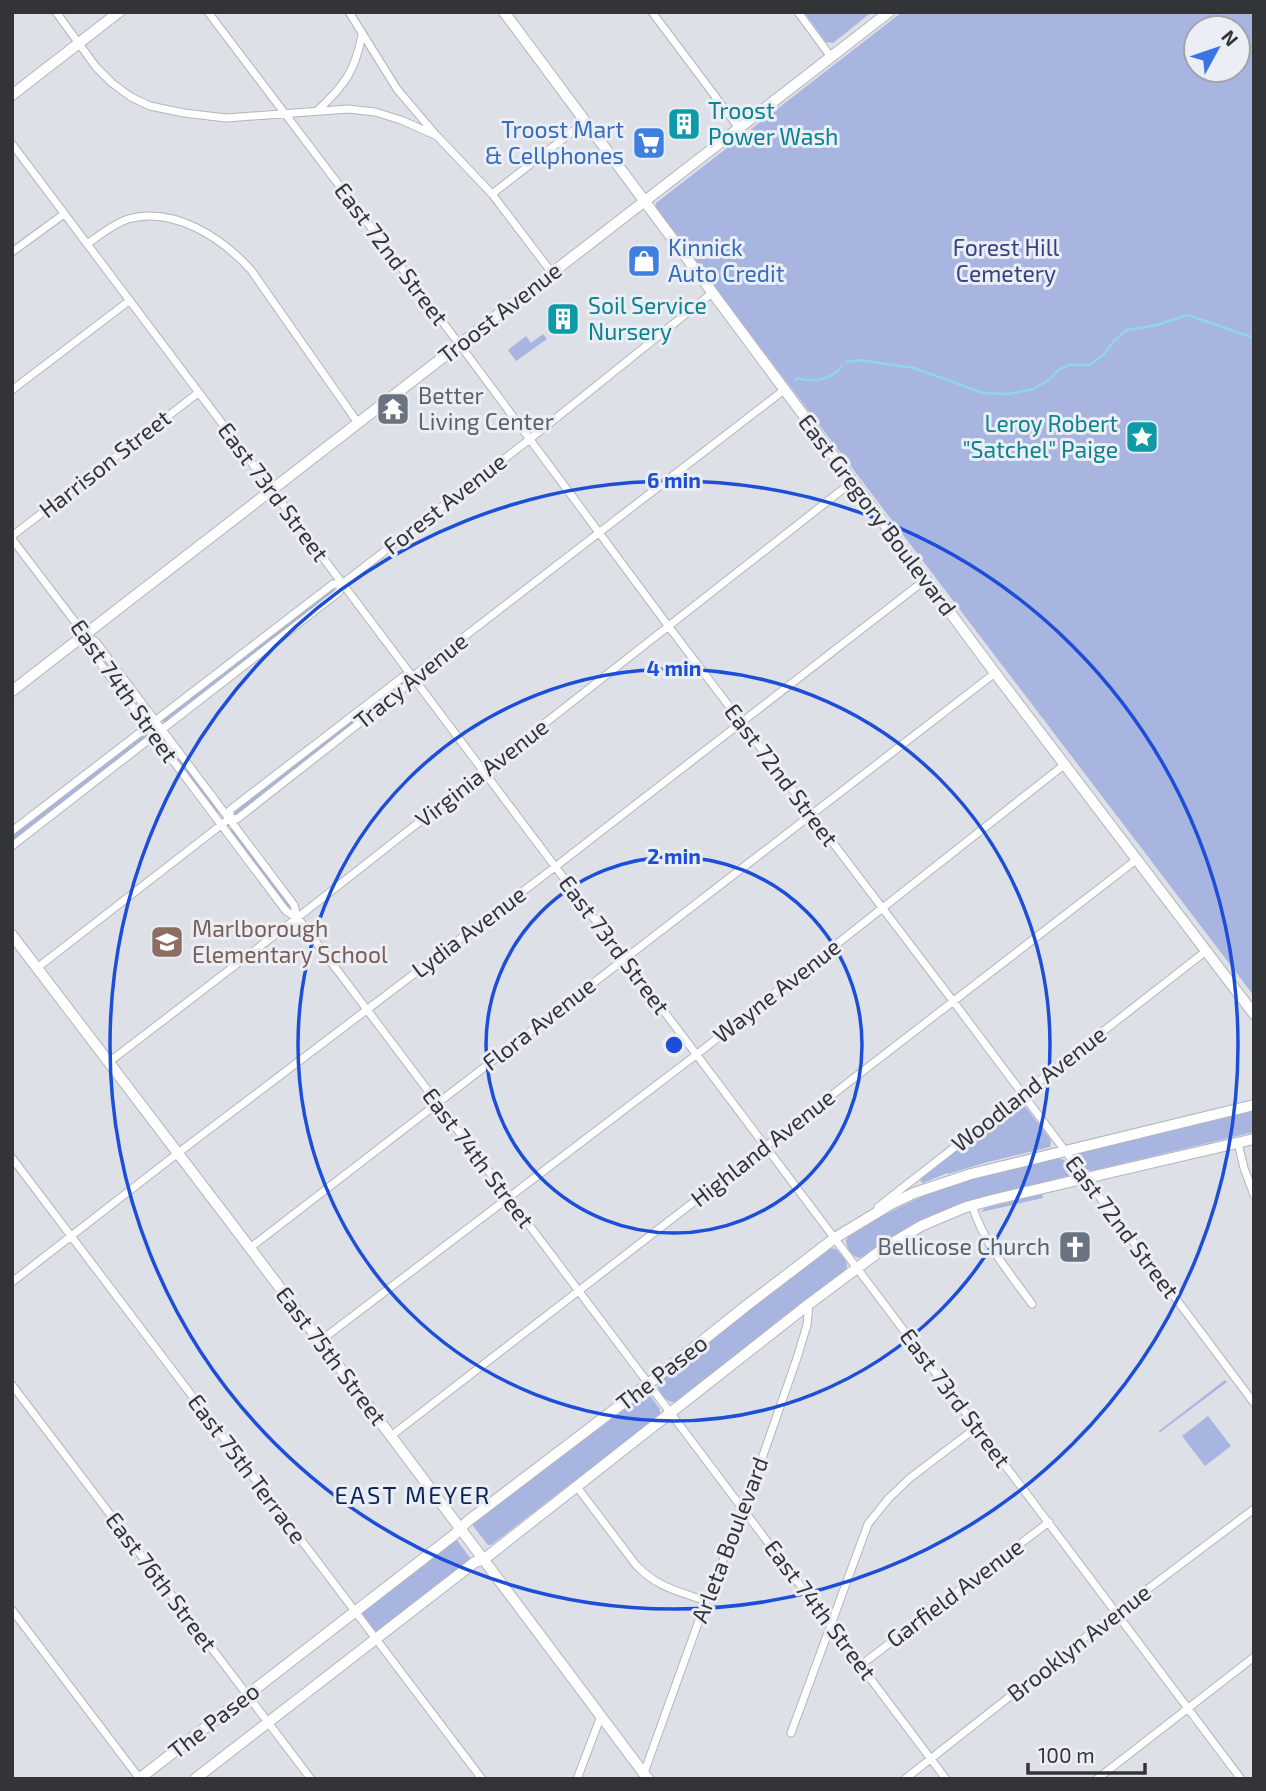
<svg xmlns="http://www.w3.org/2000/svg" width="1266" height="1791" font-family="'Exo 2',sans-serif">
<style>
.green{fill:#a8b5e1;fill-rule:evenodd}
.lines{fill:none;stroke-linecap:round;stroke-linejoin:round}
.stream{stroke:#90d7e5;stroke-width:2.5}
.street-casing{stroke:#b3b5bb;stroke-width:9}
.secondary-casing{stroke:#b3b5bb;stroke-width:12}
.street{stroke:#fff;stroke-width:7}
.secondary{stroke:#fff;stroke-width:10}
.ring{fill:none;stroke:#1d4ed8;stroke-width:3.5}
.labels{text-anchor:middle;stroke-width:6;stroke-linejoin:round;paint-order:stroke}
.culture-label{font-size:23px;fill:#0d838f;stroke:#ebeef5;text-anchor:start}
.shop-label{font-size:23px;fill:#366cbe;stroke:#ebeef5;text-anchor:end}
.park-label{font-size:23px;fill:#374381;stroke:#ebeef5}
.street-label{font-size:23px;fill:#333437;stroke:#ebeef5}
.worship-label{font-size:23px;fill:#5b616d;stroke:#ebeef5;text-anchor:start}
.education-label{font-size:23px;fill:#785e54;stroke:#ebeef5;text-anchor:start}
.neighbourhood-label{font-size:24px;letter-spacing:2px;fill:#0a2559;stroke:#ebeef5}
.centre{fill:#1d4ed8;stroke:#ebeef5;stroke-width:3.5}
.ring-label{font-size:21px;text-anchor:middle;font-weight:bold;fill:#1d4ed8;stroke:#ebeef5;stroke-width:6;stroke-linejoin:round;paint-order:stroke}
</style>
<rect width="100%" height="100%" fill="#dee0e7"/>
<path class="green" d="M 804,12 L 872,12 L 833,43 L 826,42 Z
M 902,12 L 1254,12 L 1254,996 L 655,209 L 656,203 ZM 1196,28 L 1238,28 L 1238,70 L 1196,70 Z
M 543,334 L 547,339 L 516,361 L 508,350 L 526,336 L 531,343 Z
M 332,588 L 334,589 L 333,592 L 168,721 L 163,722 L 162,720 Z
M 400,682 L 404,683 L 404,685 L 237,815 L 233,816 L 232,813 L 235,810 Z
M 144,733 L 148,735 L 148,737 L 12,842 L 12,835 Z
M 161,735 L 163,735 L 219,810 L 218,813 L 214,811 L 160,737 Z
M 232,829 L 234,829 L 290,906 L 289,907 L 287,906 L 232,835 L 231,831 Z
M 1018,1103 L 1024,1105 L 1051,1140 L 1050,1147 L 984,1163 L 948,1174 L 947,1173 L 923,1183 L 921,1182 L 920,1178 Z
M 1254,1111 L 1254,1132 L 1091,1171 L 1085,1169 L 1076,1158 L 1077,1154 L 1079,1153 Z
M 1056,1158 C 1065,1158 1068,1163 1072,1170 L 1072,1175 L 979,1198 L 956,1205 L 915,1223 L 860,1258 C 852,1257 846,1248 846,1240 L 850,1235 C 876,1219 903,1204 931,1193 C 972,1177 1014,1168 1056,1158 Z
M 1042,1194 L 1043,1198 L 981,1212 L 985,1208 Z
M 829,1248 L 836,1249 C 842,1256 851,1262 845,1272 L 675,1402 C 665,1403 657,1390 657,1381 Z
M 1225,1380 L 1227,1382 L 1159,1433 L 1159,1431 Z
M 643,1392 L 648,1393 L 660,1409 L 660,1415 L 491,1545 L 488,1545 L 473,1526 L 473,1523 Z
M 1208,1416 L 1231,1446 L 1205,1466 L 1182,1436 Z
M 456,1539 L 471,1559 L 377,1631 L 373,1630 L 362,1613 Z"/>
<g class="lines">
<path class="stream" d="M 847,362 L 859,360 L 914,368 L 983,393 L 1008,394 L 1033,389 L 1049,380 L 1058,370 L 1069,365 L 1090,365 L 1104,354 L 1114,341 L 1127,330 L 1157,325 L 1188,315 L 1254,338
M 795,380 L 797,378 C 813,383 832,380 842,366"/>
<defs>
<path id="street" d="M 56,12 L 96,67 L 112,83 L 131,97 L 150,106 L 184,113 L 226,118 L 348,109 L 375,112 L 401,120 L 437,136 L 492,194 L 552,273
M 208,12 L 460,345 L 669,627 L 953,1001 L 1254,1403
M 349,12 L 397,89 L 435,134
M 652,12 L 739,128
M 798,12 L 831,57
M 318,110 C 345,85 355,71 362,35
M 12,144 L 1241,1779
M 492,194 L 585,122
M 87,244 C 100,235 113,224 128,219 C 174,206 222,238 251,270 L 358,423
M 12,252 L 64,214
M 12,390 L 129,301
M 12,536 L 198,393
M 12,539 L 85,635 L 87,646 L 286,911 L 297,918 L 301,922 L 946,1779
M 85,635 L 96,642 L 294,905 L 297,917
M 230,818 L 230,810 L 404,676 L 412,677
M 12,831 L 333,584 L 342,584
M 12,846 L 339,592 L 342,584 L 530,439 L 712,293
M 37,968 L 230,818 L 237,819 L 409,684 L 412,677 L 784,390
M 109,1062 L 297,918 L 852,482
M 1238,1143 L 1244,1168 L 1254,1195
M 12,1158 L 482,1779
M 972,1205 C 984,1244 1009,1272 1032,1304
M 878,1207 L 1206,951
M 250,1248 L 995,673
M 12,1282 L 178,1153 L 555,867 L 925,580
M 320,1341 L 696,1055 L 1064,765
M 12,1385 L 311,1779
M 391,1436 L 1136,860
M 577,1487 L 636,1565 C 658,1588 678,1591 706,1601
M 12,1610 L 140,1779
M 861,1665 L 1049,1522
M 791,1733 L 868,1524 L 889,1498 L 910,1478 L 977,1427
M 644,1773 L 706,1601 L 744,1510 L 797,1358 L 807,1325 L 809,1304
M 577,1779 L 601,1716
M 905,1779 L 1116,1613 L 1254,1509
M 1097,1779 L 1254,1657"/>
<path id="secondary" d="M 504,12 L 995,673 L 1254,1014
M 12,95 L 119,12
M 12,691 L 889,12
M 12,935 L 250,1248 L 648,1779
M 139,1779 L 454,1535 L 468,1521 L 648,1384 L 746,1306 L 835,1238 L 891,1204 L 914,1193 L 971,1174 L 1254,1105
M 195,1779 L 475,1562 L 483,1560 L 809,1304 L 884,1248 L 921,1226 L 942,1217 L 966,1207 L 996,1199 L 1254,1139"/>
</defs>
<use href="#street" class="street-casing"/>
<use href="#secondary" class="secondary-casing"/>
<use href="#street" class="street"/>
<use href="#secondary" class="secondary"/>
</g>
<g class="ring">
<circle cx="674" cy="1045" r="188"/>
<circle cx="674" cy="1045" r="376"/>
<circle cx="674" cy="1045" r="564"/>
</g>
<defs>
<symbol id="building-square" viewBox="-11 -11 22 22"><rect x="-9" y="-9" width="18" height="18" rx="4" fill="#0f9aa8" stroke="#ebeef5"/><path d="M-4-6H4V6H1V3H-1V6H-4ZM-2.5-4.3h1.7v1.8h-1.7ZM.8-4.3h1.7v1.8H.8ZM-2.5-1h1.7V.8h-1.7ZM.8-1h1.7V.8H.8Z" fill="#fff"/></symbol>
<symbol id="supermarket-square" viewBox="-11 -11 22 22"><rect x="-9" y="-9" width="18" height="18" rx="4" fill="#3f7fe0" stroke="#ebeef5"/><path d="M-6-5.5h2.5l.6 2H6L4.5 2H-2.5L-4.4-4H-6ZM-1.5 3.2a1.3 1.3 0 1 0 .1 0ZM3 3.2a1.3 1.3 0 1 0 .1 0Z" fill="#fff"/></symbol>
<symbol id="shop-square" viewBox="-11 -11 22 22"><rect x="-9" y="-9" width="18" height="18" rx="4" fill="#3f7fe0" stroke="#ebeef5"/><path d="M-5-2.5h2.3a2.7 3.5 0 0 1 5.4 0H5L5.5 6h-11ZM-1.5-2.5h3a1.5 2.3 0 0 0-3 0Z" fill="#fff"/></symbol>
<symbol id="temple-square" viewBox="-11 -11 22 22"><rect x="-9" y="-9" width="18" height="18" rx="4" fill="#6b7280" stroke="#ebeef5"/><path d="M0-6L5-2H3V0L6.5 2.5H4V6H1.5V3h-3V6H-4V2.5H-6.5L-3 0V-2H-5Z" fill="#fff"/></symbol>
<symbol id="sight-square" viewBox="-11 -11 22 22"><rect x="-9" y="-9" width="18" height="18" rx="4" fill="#0f9aa8" stroke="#ebeef5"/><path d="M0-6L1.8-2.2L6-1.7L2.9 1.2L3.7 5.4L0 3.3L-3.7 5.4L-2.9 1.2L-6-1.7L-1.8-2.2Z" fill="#fff"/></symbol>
<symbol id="school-square" viewBox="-11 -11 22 22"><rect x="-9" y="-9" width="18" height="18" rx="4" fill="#8d6e63" stroke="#ebeef5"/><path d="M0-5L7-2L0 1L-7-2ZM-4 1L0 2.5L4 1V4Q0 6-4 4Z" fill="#fff"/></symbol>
<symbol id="church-square" viewBox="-11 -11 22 22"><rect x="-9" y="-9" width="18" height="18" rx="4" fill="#6b7280" stroke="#ebeef5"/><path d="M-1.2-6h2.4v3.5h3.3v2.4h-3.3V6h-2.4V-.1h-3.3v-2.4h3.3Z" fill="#fff"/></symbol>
</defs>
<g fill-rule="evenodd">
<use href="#building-square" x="665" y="105" width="38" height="38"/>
<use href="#supermarket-square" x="630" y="124" width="38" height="38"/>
<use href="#shop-square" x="625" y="242" width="38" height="38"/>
<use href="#building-square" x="544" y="300" width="38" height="38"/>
<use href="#temple-square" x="374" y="390" width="38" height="38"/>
<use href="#sight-square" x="1123" y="418" width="38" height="38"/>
<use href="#school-square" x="148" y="923" width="38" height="38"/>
<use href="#church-square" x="1056" y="1228" width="38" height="38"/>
</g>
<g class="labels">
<g class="culture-label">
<text x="708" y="119">Troost<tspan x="708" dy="26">Power Wash</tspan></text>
<text x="588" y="314">Soil Service<tspan x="588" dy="26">Nursery</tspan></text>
<text x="1118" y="432" text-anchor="end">Leroy Robert<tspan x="1118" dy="26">"Satchel" Paige</tspan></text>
</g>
<g class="shop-label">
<text x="624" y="138">Troost Mart<tspan x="624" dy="26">&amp; Cellphones</tspan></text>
<text x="668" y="256" text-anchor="start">Kinnick<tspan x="668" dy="26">Auto Credit</tspan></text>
</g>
<g class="park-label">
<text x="1006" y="256">Forest Hill<tspan x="1006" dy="26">Cemetery</tspan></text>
</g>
<g class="street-label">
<text transform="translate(391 254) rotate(53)" y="8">East 72nd Street</text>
<text transform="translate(500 313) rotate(-38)" y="8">Troost Avenue</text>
<text transform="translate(105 464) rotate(-38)" y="8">Harrison Street</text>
<text transform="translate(273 492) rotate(53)" y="8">East 73rd Street</text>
<text transform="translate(445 504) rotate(-38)" y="8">Forest Avenue</text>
<text transform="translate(877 515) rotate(53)" y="8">East Gregory Boulevard</text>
<text transform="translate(411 681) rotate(-39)" y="8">Tracy Avenue</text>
<text transform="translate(124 691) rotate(55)" y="8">East 74th Street</text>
<text transform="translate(482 773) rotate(-38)" y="8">Virginia Avenue</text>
<text transform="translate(781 775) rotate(53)" y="8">East 72nd Street</text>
<text transform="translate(469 932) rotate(-37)" y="8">Lydia Avenue</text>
<text transform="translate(614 945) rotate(53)" y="8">East 73rd Street</text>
<text transform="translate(777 991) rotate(-38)" y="8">Wayne Avenue</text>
<text transform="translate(539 1024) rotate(-38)" y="8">Flora Avenue</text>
<text transform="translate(1029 1089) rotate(-38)" y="8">Woodland Avenue</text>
<text transform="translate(763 1148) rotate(-38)" y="8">Highland Avenue</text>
<text transform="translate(478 1158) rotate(53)" y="8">East 74th Street</text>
<text transform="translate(1122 1227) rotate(53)" y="8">East 72nd Street</text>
<text transform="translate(331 1356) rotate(53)" y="8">East 75th Street</text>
<text transform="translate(662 1373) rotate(-38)" y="8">The Paseo</text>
<text transform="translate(955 1398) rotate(53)" y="8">East 73rd Street</text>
<text transform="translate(247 1469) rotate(53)" y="8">East 75th Terrace</text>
<text transform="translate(730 1540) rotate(-69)" y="8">Arleta Boulevard</text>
<text transform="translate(161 1582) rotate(53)" y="8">East 76th Street</text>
<text transform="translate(955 1593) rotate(-37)" y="8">Garfield Avenue</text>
<text transform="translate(820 1610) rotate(53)" y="8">East 74th Street</text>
<text transform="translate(1079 1643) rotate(-38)" y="8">Brooklyn Avenue</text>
<text transform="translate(214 1721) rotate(-38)" y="8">The Paseo</text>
</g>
<g class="worship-label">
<text x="418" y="404">Better<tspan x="418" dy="26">Living Center</tspan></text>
<text x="1050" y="1255" text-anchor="end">Bellicose Church</text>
</g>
<g class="education-label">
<text x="192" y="937">Marlborough<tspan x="192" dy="26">Elementary School</tspan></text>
</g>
<g class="neighbourhood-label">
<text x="413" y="1504">EAST MEYER</text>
</g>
</g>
<circle cx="674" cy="1045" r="10" class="centre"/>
<g class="ring-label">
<text x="674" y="488">6 min</text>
<text x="674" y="676">4 min</text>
<text x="674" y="864">2 min</text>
</g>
<rect width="1266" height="1791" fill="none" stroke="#333437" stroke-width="28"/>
<g transform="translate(1217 49) rotate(50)"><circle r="33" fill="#ebeef5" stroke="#a1a4a9" stroke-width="2"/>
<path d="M0-5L12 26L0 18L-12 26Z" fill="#3b74e4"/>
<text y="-10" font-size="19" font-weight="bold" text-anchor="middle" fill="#333437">N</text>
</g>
<path d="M1028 1763v10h117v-10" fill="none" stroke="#333437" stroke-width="3.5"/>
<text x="1038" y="1763" font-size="21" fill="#333437" stroke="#ebeef5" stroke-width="5" paint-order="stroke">100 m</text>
</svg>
